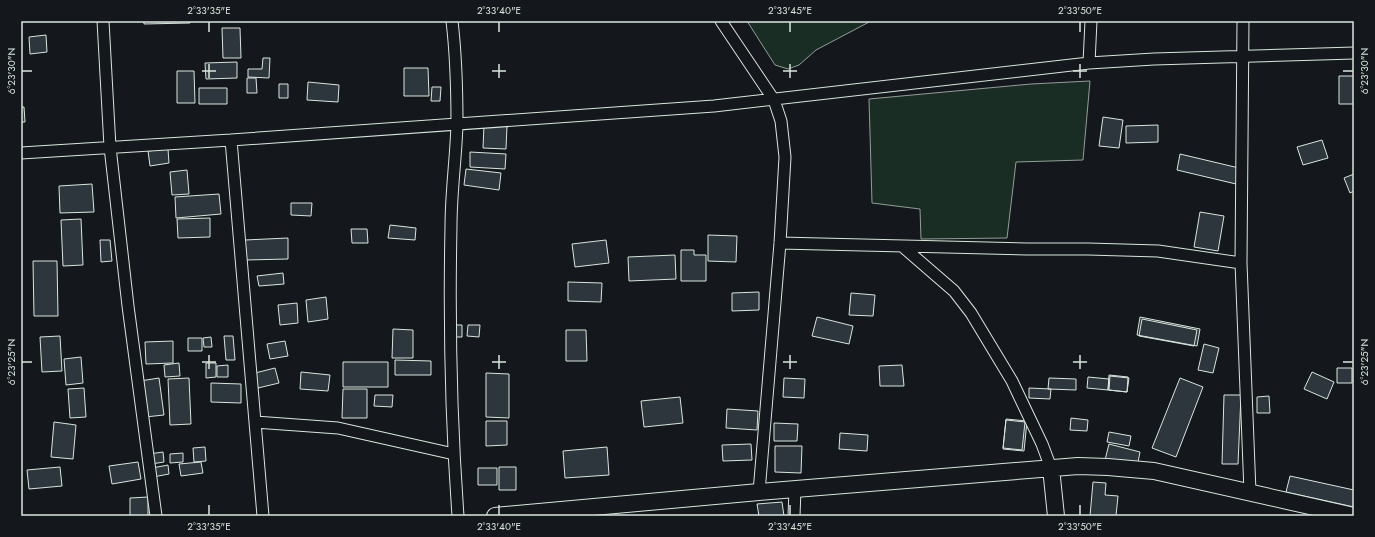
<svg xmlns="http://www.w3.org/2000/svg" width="1375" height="537" font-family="Jost,sans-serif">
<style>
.green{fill:#1a2d24;stroke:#939e99}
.building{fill:#2c363c;stroke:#d8e6dc}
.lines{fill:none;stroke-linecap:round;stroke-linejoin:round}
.street-casing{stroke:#d8e6dc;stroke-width:13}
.secondary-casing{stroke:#d8e6dc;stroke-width:18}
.street{stroke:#14181c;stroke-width:11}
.secondary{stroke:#14181c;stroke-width:16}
.ticks{fill:none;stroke:#d8e6dc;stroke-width:1.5}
.neatline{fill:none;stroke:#d8e6dc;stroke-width:1.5}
.ticks-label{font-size:10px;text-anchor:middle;fill:#d8e6dc}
</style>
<rect width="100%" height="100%" fill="#14181c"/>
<path class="green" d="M 747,21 L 871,21 L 816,50 L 799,65 L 788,69 L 775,65 Z
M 1090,81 L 1083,160 L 1016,162 L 1007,238 L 921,239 L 920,209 L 872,203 L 869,99 L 1031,84 Z"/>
<path class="building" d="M 144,21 L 190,21 L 190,23 L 144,24 Z
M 222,28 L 240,28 L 241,58 L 223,58 Z
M 46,35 L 47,52 L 30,54 L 29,37 Z
M 263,58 L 270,58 L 269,78 L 248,77 L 248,69 L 262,69 Z
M 237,62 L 237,78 L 206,79 L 205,63 Z
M 404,68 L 428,68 L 429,96 L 404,96 Z
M 177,71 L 194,71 L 195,103 L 177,103 Z
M 1339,76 L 1354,76 L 1354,104 L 1339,104 Z
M 247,78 L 256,78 L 257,93 L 247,93 Z
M 308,82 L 339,85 L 338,102 L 307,100 Z
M 279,84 L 288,84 L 288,98 L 279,98 Z
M 432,87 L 441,87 L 440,101 L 431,101 Z
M 199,88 L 227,88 L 227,104 L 199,104 Z
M 21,107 L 24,107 L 25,122 L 21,122 Z
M 1103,117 L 1123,120 L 1119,148 L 1099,146 Z
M 484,125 L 507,126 L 506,149 L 483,148 Z
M 1158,125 L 1158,142 L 1126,143 L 1126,126 Z
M 1322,140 L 1328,158 L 1303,165 L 1297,147 Z
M 168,149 L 169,163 L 150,166 L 148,151 Z
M 470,152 L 506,154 L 505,169 L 470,167 Z
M 1180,154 L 1239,168 L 1236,184 L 1177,170 Z
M 466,169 L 501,173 L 499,190 L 464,185 Z
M 187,170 L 189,194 L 172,195 L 170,172 Z
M 1354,174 L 1354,191 L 1350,193 L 1344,178 Z
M 92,184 L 94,212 L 60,213 L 59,186 Z
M 219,194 L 221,214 L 176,218 L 175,197 Z
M 291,203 L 312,203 L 311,216 L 291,215 Z
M 1200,212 L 1224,216 L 1218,251 L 1194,247 Z
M 210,218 L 210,237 L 178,238 L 177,219 Z
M 81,219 L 83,265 L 63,266 L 61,220 Z
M 390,225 L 416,228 L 415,240 L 388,238 Z
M 351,229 L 367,229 L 368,243 L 352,243 Z
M 708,235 L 737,236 L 736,262 L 708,261 Z
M 288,238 L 288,259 L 245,260 L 245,240 Z
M 100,240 L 110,240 L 112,261 L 101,262 Z
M 606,240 L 609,263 L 575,267 L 572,244 Z
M 681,250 L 694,250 L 694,255 L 706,255 L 706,281 L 681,281 Z
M 675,255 L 676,279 L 629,281 L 628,257 Z
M 33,261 L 57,261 L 58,316 L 34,316 Z
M 283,273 L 284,284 L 259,286 L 257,276 Z
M 568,282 L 602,283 L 601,302 L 568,301 Z
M 759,292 L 759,310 L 732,311 L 732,293 Z
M 851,293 L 875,295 L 873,316 L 849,315 Z
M 326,297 L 328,319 L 308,322 L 306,300 Z
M 297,303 L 298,323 L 280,325 L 278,305 Z
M 817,317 L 853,326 L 849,344 L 812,336 Z
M 1140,317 L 1200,329 L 1197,346 L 1137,335 Z
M 1142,319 L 1197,330 L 1194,346 L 1139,336 Z
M 453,325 L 462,325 L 462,337 L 453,337 Z
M 468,325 L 480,325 L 479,337 L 467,336 Z
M 393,329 L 413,330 L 413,358 L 392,358 Z
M 566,330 L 586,330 L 587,361 L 566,361 Z
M 60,336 L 62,371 L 42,372 L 40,337 Z
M 224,336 L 233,336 L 235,360 L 226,360 Z
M 211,337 L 212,347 L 204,347 L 203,338 Z
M 188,338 L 202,338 L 202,351 L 188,351 Z
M 173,341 L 173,363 L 146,364 L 145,342 Z
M 285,341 L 288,356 L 270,359 L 267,344 Z
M 1204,344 L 1219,348 L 1213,373 L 1198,370 Z
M 81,357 L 83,383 L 66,385 L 64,359 Z
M 395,360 L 431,361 L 431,375 L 395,375 Z
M 343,362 L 388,362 L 388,387 L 343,387 Z
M 179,363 L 180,376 L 165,377 L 164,365 Z
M 206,363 L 216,363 L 216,377 L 206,378 Z
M 228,365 L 228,377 L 217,377 L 217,366 Z
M 902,365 L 904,386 L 880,386 L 879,366 Z
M 275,368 L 279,383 L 258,388 L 255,373 Z
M 1337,368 L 1352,368 L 1352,383 L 1337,383 Z
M 301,372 L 330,375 L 328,391 L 300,389 Z
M 1312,372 L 1334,382 L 1327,399 L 1304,389 Z
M 486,373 L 509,374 L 509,418 L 486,417 Z
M 1109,375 L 1128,377 L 1127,392 L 1108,390 Z
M 1110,376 L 1129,378 L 1127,392 L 1109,390 Z
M 1088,377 L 1109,379 L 1108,390 L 1087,388 Z
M 159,378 L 164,415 L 145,417 L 140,381 Z
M 189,378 L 191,424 L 170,425 L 168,379 Z
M 784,378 L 805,379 L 804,398 L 783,397 Z
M 1049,378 L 1076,379 L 1076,390 L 1048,389 Z
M 1180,378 L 1203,387 L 1176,457 L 1152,448 Z
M 211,383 L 241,384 L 241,403 L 211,402 Z
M 84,388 L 86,417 L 70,418 L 68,389 Z
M 1029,388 L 1051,389 L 1050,399 L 1029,398 Z
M 343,389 L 367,389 L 367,418 L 342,418 Z
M 375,395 L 393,395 L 392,407 L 374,406 Z
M 1224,395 L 1241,395 L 1238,464 L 1222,464 Z
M 1269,396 L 1270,413 L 1257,413 L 1257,397 Z
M 680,397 L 683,423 L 644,427 L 641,401 Z
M 727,409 L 758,411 L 757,430 L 726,428 Z
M 1071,418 L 1088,420 L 1087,431 L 1070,430 Z
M 1006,419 L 1027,421 L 1024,451 L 1003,449 Z
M 1006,420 L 1025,422 L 1022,450 L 1003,448 Z
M 486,421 L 507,421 L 507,445 L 486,446 Z
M 54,422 L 76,425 L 73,459 L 51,457 Z
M 774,423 L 798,424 L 797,441 L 774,441 Z
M 1109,432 L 1131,436 L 1129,446 L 1107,442 Z
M 840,433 L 868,435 L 867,451 L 839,449 Z
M 751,444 L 752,460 L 723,461 L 722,445 Z
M 1109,444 L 1140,452 L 1137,467 L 1105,460 Z
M 775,446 L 802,446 L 801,473 L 775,472 Z
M 205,447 L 206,461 L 194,462 L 193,448 Z
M 607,447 L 609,475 L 565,478 L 563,451 Z
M 163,452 L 164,462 L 151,464 L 149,454 Z
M 183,453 L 183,462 L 170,463 L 170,454 Z
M 138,462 L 141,479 L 112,484 L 109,466 Z
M 201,462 L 203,473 L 181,476 L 179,464 Z
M 168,465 L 169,474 L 153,477 L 152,468 Z
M 60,467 L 62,486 L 29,489 L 27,470 Z
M 499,467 L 516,467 L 516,490 L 499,490 Z
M 478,468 L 497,468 L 497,485 L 478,485 Z
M 1290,476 L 1354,490 L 1354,507 L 1286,492 Z
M 1093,482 L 1106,483 L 1105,495 L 1118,496 L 1116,516 L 1090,516 Z
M 148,497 L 148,516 L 130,516 L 130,498 Z
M 782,502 L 784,516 L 759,516 L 757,504 Z"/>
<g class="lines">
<defs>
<path id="street" d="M 103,21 L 110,147 L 128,306 L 156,516
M 452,21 C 456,55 457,89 457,124 C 456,158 451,192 451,226 C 449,323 451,420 458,516
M 721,21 L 774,100 L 781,121 L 785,157 L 780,243 L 759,492
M 1243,21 L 1241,263 L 1250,492
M 1089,63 L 1091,21
M 231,140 L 263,516
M 21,153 L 231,140 L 714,106 L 1089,63 L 1154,59 L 1354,53
M 780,243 L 1027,249 L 1088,249 L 1158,251 L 1241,263
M 902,246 L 954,291 L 971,313 L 1012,381 L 1042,444 L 1051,468
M 255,422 L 338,428 L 454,454
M 794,516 L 795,489"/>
<path id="secondary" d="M 1051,468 L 1056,516
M 495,516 L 759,492 L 1078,466 L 1108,467 L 1154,471 L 1354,516"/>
</defs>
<use href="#street" class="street-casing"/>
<use href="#secondary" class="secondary-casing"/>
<use href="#street" class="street"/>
<use href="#secondary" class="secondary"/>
</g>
<path class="ticks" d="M 209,22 L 209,32M 499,22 L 499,32M 790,22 L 790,32M 1080,22 L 1080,32M 209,64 L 209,78M 499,64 L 499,78M 790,64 L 790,78M 1080,64 L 1080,78M 22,71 L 32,71M 202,71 L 216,71M 492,71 L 506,71M 783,71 L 797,71M 1073,71 L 1087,71M 1343,71 L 1353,71M 209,355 L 209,369M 499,355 L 499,369M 790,355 L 790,369M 1080,355 L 1080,369M 22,362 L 32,362M 202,362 L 216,362M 492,362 L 506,362M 783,362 L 797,362M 1073,362 L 1087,362M 1343,362 L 1353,362M 209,505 L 209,515M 499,505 L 499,515M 790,505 L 790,515M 1080,505 L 1080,515"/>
<rect width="1375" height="537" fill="none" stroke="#14181c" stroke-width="44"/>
<rect x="22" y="22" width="1331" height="493" class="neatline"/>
<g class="ticks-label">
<text x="209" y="14">2°33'35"E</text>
<text x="499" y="14">2°33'40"E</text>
<text x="790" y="14">2°33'45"E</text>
<text x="1080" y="14">2°33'50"E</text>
<text transform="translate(11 71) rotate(-90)" y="4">6°23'30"N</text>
<text transform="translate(1364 71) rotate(-90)" y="4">6°23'30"N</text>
<text transform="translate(11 362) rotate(-90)" y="4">6°23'25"N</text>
<text transform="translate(1364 362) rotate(-90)" y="4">6°23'25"N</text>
<text x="209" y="530">2°33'35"E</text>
<text x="499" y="530">2°33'40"E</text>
<text x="790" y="530">2°33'45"E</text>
<text x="1080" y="530">2°33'50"E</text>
</g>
</svg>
